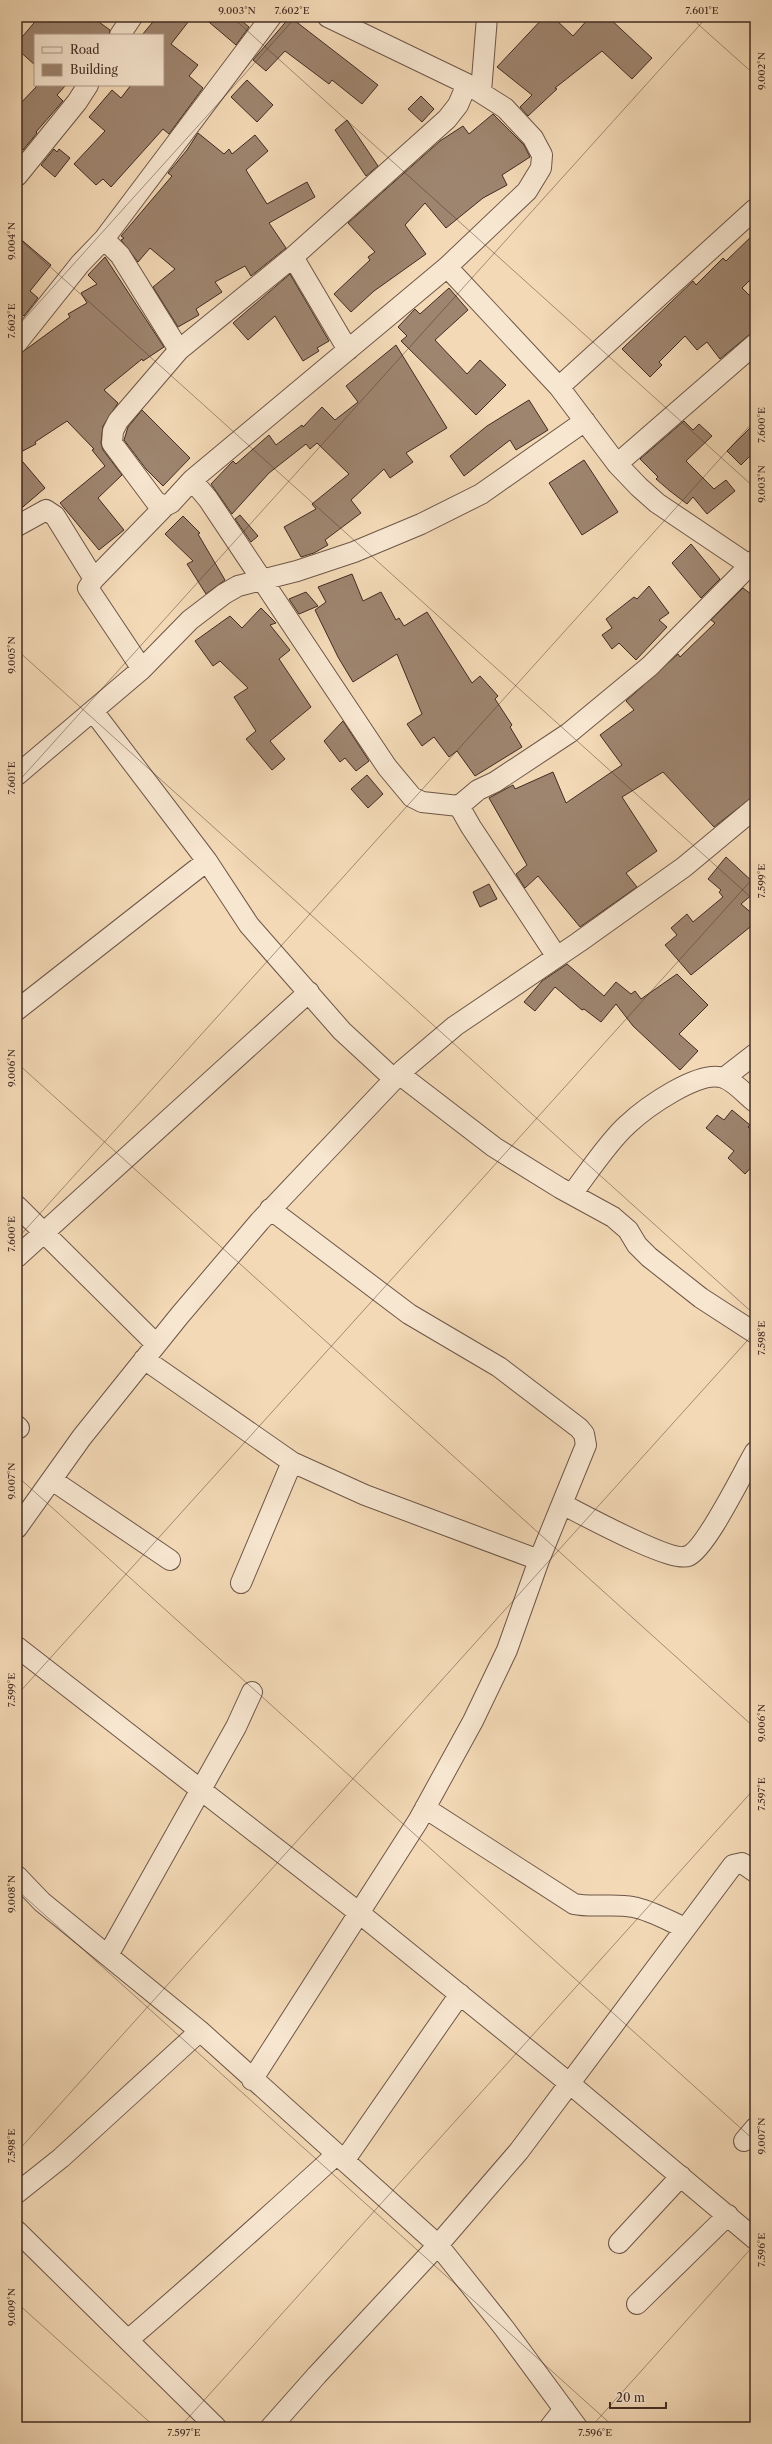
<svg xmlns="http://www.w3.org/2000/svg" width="772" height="2444" font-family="'Libre Caslon Text',serif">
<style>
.building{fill:#9e856f;stroke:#422b23}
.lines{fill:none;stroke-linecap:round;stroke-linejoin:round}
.minor-casing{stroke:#6e5648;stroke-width:22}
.minor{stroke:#f7e6d0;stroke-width:20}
.ticks{fill:none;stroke:#422b23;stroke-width:1;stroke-opacity:0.45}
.neatline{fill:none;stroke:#422b23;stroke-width:1.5}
.ticks-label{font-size:10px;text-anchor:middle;fill:#422b23}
</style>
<rect width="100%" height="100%" fill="#f3d9b6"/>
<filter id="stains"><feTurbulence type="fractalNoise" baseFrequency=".005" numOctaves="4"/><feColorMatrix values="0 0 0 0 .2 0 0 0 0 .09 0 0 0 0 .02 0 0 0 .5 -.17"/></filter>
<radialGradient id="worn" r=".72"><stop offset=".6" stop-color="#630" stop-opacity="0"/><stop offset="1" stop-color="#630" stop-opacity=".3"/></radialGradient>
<path class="building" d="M 39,17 L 92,17 L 110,30 L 109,35 L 35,35 L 35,65 L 17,49 L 17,43 Z
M 157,17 L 192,17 L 171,44 L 198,65 L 189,76 L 203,88 L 169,134 L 163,129 L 111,187 L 103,179 L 96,185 L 74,164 L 105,131 L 89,117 L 112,90 L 121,98 L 131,85 L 163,85 L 163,35 L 142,35 Z
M 203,17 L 237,17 L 249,27 L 236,45 Z
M 290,17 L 378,85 L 362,104 L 332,80 L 329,84 L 285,51 L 266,71 L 253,60 Z
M 544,17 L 553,17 L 573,36 L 590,17 L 608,17 L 652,58 L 632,79 L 602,51 L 555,88 L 557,89 L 528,116 L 520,107 L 532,95 L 497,67 Z
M 247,80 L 273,105 L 257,122 L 231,97 Z
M 38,85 L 66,85 L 57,95 L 63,101 L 36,132 L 37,133 L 23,150 L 17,146 L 17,107 Z
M 421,96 L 434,109 L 422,122 L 408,109 Z
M 493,114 L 524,145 L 530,157 L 502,175 L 507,185 L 483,198 L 446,228 L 425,203 L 405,225 L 426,254 L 374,291 L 351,312 L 334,294 L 370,260 L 368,257 L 375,252 L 348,223 L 440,141 L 463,126 L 469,134 Z
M 347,120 L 378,166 L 366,176 L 335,130 Z
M 198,133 L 224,154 L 229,149 L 232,154 L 255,135 L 268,151 L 246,170 L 267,204 L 307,182 L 315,197 L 269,223 L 286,248 L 251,276 L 245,266 L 215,282 L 222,292 L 196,309 L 199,315 L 178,327 L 153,287 L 175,269 L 150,248 L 138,262 L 121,240 L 124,238 L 121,236 L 172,176 L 168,173 L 187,150 Z
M 54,149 L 57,152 L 59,149 L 70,158 L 55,177 L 41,165 Z
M 755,233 L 755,275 L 742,288 L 755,301 L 755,330 L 720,359 L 707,342 L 697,350 L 685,336 L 659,362 L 662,365 L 650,377 L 622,349 L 693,281 L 696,285 L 723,258 L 726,261 Z
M 17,236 L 51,265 L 30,291 L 38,298 L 24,316 L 17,310 Z
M 105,257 L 164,347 L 143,361 L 142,359 L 104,390 L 118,403 L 103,426 L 101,443 L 103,450 L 122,475 L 98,498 L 124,530 L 99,550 L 60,503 L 105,466 L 92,450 L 94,449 L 67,421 L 35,442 L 36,444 L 17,454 L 17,356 L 70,317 L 68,314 L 87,303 L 81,293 L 97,284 L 88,275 Z
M 290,274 L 329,341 L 317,348 L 319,351 L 303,361 L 275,316 L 248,340 L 233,323 Z
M 449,288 L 468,310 L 435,340 L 467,374 L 480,360 L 506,385 L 476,415 L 401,341 L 407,336 L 398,327 L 415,309 L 420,314 Z
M 396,345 L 447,428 L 406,453 L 413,462 L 390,478 L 384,469 L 351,500 L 361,513 L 325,540 L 328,545 L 314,553 L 301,557 L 284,527 L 316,509 L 312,504 L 349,474 L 317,443 L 310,449 L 306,444 L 269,473 L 232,514 L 211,484 L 231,463 L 233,461 L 236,464 L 269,435 L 276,445 L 302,425 L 303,427 L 322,407 L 335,420 L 358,402 L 346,386 Z
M 529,400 L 548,430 L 516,450 L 510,440 L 464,476 L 450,456 L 487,426 Z
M 142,410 L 190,458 L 163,486 L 146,469 L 124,440 L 128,427 Z
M 684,421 L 693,430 L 699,424 L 712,436 L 686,461 L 714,489 L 726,480 L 735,491 L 707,514 L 693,497 L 687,504 L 670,491 L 656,479 L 658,477 L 640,459 Z
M 755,423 L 755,451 L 741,465 L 727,451 Z
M 17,455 L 45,488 L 17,512 Z
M 584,460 L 618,512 L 582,535 L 549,483 Z
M 240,515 L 258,536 L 251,542 L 235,519 Z
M 183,516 L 200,533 L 198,534 L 225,580 L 206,594 L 187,564 L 193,561 L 165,534 Z
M 691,544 L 720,579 L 701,598 L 672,563 Z
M 352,574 L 363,601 L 381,592 L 396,620 L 399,618 L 404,626 L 427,612 L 472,683 L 480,676 L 498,696 L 495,699 L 512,725 L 510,727 L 522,747 L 475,776 L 457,751 L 449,757 L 434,737 L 422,746 L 407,724 L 422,714 L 397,654 L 353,682 L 338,657 L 315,610 L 326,602 L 318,587 Z
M 649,586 L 669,613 L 659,620 L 667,627 L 636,660 L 619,643 L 612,649 L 602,635 L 612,628 L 606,619 L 634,597 L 637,599 Z
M 743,588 L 755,597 L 755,795 L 714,827 L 663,772 L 622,797 L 657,851 L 626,873 L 637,887 L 580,927 L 538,876 L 525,888 L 516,874 L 527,865 L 489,798 L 513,785 L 515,789 L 553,772 L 566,803 L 622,765 L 600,735 L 634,710 L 626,701 L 678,654 L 680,657 L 715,623 L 711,620 Z
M 306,592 L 318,606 L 299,614 L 289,599 Z
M 261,608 L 276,623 L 270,625 L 290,650 L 279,659 L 311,707 L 270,741 L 285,759 L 272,770 L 246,739 L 256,731 L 234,697 L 248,688 L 220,661 L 213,666 L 195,641 L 230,616 L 242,628 Z
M 343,721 L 369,761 L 356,771 L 345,758 L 340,762 L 324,741 Z
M 367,775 L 383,794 L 368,808 L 351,789 Z
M 726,857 L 755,884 L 755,892 L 741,904 L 755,916 L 755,923 L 691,975 L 665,945 L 677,935 L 671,928 L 687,914 L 693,922 L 723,897 L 719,892 L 721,890 L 708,879 Z
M 489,884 L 497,899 L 480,907 L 473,892 Z
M 567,964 L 604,996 L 616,982 L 631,994 L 635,991 L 641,999 L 677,974 L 708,1005 L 679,1034 L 698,1051 L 680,1070 L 633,1026 L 616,1004 L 601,1022 L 584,1009 L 582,1010 L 555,987 L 535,1011 L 524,1002 L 542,981 Z
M 732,1110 L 750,1125 L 748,1127 L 755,1133 L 755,1163 L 745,1174 L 728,1158 L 734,1151 L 706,1128 L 717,1115 L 724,1120 Z"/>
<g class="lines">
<defs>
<path id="minor" d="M 271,17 L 104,239 L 120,255 L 179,350 L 118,421 L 113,431 L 112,443 L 156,502 L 165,506 L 171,503 L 192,480 L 208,499 L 387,767 L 412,797 L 422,802 L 459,806
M 120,35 L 132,17
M 481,92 L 487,17
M 17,176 L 77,102 L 88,85
M 293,257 L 348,350
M 447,267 L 559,387 L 617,464 L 639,487 L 657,503 L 755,569
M 17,343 L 80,264 L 104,239
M 179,350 L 293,257 L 447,119 L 458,105 L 467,84
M 559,387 L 755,209
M 617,464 L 755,344
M 192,480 L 447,267 L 527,191 L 541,168 L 542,155 L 533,138 L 505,108 L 467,84 L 328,17
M 17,526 L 46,510 L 55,516 L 94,579
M 142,669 L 88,588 L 94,579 L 165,506
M 93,711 L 207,861 L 249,925 L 342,1031 L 394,1079
M 17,775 L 142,669 L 190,620 L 224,594 L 238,586 L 297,571 L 354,552 L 421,524 L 481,494 L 585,421
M 557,957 L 471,827 L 459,806 L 478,790 L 495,782 L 569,733 L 650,666 L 755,560
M 17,1010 L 207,861
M 399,1074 L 494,1147 L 560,1188 L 613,1217 L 628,1230 L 637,1245 L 649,1257 L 701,1298 L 755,1333
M 724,1078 L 755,1054
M 572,1194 C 588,1173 608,1142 627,1125 C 645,1108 699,1069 724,1078 C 735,1082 746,1095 755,1102
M 17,1206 L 156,1344
M 17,1257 L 309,992
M 144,1359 L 292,1462 L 365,1495 L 539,1560 L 586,1445 L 584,1434 L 579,1428 L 499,1367 L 409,1314 L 270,1209
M 17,1426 L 19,1428
M 52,1480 L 170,1560
M 562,1504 C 582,1514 671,1563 688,1556 C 706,1549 743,1472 755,1452
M 17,1528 L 82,1437 L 180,1315 L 260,1221 L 403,1070 L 455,1026 L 579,942 L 684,867 L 755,808
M 241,1583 L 292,1462
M 17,1647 L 358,1912 L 569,2083 L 755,2239
M 425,1808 L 574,1904 C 593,1908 613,1903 633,1907 C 650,1910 669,1921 685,1928
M 17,1876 L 42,1902 L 200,2031 L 438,2245 L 504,2328 L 577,2427
M 108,1955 L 236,1727 L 252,1692
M 252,2080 L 418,1821 L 473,1721 L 507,1650 L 539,1560
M 744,2141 L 755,2128
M 344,2161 L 460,1994
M 17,2193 L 61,2158 L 200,2031
M 17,2231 L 216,2427
M 619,2243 L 681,2176
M 637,2304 L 728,2215
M 128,2340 C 199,2279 268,2217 337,2154
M 271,2427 L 317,2375 L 438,2245 L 519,2151 L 733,1865 L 742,1863 L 755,1872
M 550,2427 L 564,2409"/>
</defs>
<use href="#minor" class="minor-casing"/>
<use href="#minor" class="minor"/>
</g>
<path class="ticks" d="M 232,17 L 755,488M 690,17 L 755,75M 17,237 L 755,901M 17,327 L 296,17M 17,650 L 755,1315M 17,783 L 707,17M 17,1063 L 755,1728M 17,1239 L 755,420M 17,1476 L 755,2141M 17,1695 L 755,876M 17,1890 L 614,2427M 17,2152 L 755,1332M 17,2303 L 155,2427M 180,2427 L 755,1788M 591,2427 L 755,2244"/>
<rect width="772" height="2444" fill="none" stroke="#f3d9b6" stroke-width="44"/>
<rect x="34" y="34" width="130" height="52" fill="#f7e6d0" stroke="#af9b8b"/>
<rect x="42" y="47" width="20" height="6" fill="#f7e6d0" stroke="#af9b8b"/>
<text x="70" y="54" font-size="12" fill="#422b23">Road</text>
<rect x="42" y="64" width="20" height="12" fill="#9e856f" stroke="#af9b8b"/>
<text x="70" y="74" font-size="12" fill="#422b23">Building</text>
<path d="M610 2402v6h56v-6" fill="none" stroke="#422b23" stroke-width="2"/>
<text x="616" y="2402" font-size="12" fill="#422b23" stroke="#f7e6d0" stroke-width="3" paint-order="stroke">20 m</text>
<rect x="22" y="22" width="728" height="2400" class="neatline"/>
<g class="ticks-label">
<text x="237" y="14">9.003°N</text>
<text x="292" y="14">7.602°E</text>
<text x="702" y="14">7.601°E</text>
<text transform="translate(761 71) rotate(-90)" y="4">9.002°N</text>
<text transform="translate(11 241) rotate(-90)" y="4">9.004°N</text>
<text transform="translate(11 321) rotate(-90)" y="4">7.602°E</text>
<text transform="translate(761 425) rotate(-90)" y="4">7.600°E</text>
<text transform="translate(761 484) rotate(-90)" y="4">9.003°N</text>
<text transform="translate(11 655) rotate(-90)" y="4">9.005°N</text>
<text transform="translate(11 778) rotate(-90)" y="4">7.601°E</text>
<text transform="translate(761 881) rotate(-90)" y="4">7.599°E</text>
<text transform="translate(11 1068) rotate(-90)" y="4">9.006°N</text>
<text transform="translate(11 1234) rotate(-90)" y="4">7.600°E</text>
<text transform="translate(761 1338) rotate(-90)" y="4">7.598°E</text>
<text transform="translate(11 1481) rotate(-90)" y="4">9.007°N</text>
<text transform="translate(11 1690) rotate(-90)" y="4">7.599°E</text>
<text transform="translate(761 1723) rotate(-90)" y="4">9.006°N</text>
<text transform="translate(761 1794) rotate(-90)" y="4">7.597°E</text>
<text transform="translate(11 1894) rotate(-90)" y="4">9.008°N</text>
<text transform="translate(761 2136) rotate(-90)" y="4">9.007°N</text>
<text transform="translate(11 2146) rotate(-90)" y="4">7.598°E</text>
<text transform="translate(761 2250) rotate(-90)" y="4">7.596°E</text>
<text transform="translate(11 2307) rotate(-90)" y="4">9.009°N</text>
<text x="184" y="2436">7.597°E</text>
<text x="595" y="2436">7.596°E</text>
</g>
<rect width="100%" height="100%" filter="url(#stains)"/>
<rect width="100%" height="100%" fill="url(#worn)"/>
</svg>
